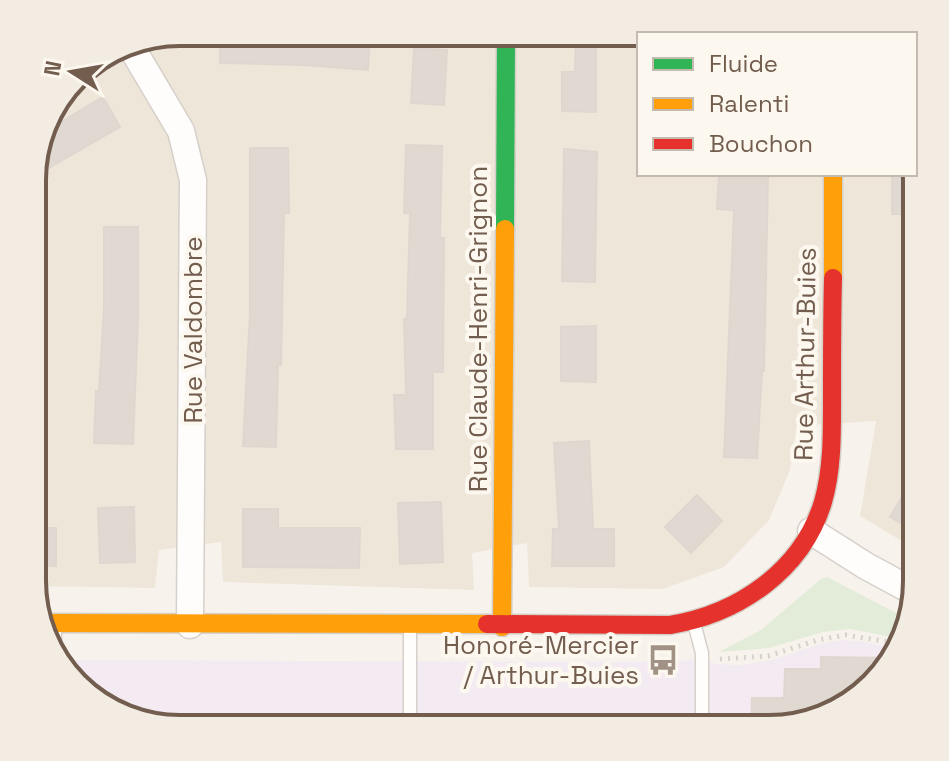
<svg xmlns="http://www.w3.org/2000/svg" width="949" height="761" font-family="'Space Grotesk',sans-serif">
<style>
.residential{fill:#efe6da}
.education{fill:#f4ebf2}
.green{fill:#e3ecd8}
.building{fill:#e0d9d2;stroke:#dfd7cf;stroke-width:2}
.lines{fill:none;stroke-linecap:round;stroke-linejoin:round}
.lane-casing{stroke:#d6d0ca;stroke-width:15}
.street-casing{stroke:#d6d0ca;stroke-width:29}
.fast-casing{stroke:#d4cfc7;stroke-width:21}
.slow-casing{stroke:#d4cfc7;stroke-width:21}
.jam-casing{stroke:#d4cfc7;stroke-width:21}
.path{stroke:#d7d1cc;stroke-width:5;stroke-dasharray:2 6;stroke-linecap:butt}
.lane{stroke:#fefdfc;stroke-width:12}
.street{stroke:#fefdfc;stroke-width:26}
.fast{stroke:#30b455;stroke-width:18}
.slow{stroke:#ff9f0a;stroke-width:18}
.jam{stroke:#e5322d;stroke-width:18}
.labels{text-anchor:middle;stroke-width:8;stroke-linejoin:round;paint-order:stroke}
.street-label{font-size:26px;fill:#725d4e;stroke:#fdf8ef}
.poi-label{font-size:26px;fill:#725d4e;stroke:#fdf8ef;text-anchor:end}
.rim{fill:none;stroke:#725d4e;stroke-width:4}
</style>
<rect width="100%" height="100%" fill="#f7f3ec"/>
<path class="residential" d="M 180,32 L 783,34 L 639,34 L 639,174 L 915,174 L 915,169 L 917,550 L 860,516 L 876,421 L 797,426 L 790,470 L 769,520 L 724,567 L 663,589 L 529,587 L 527,543 L 472,553 L 474,590 L 223,582 L 221,542 L 159,550 L 155,588 L 32,586 L 33,160 L 83,68 Z"/>
<path class="education" d="M 844,640 L 867,642 L 893,649 L 880,679 L 826,718 L 769,729 L 171,729 L 82,692 L 57,660 L 638,662 L 683,661 L 702,657 L 715,664 L 741,665 L 775,659 L 822,643 Z"/>
<path class="green" d="M 827,577 L 906,618 L 897,638 L 850,629 L 823,632 L 769,648 L 719,652 L 761,630 L 821,579 Z"/>
<path class="building" d="M 220,32 L 370,32 L 368,70 L 303,65 L 220,63 Z
M 576,32 L 596,32 L 596,112 L 562,111 L 562,72 L 575,72 Z
M 414,48 L 447,50 L 444,105 L 411,103 Z
M 103,97 L 120,127 L 33,177 L 33,160 L 51,128 Z
M 406,145 L 442,146 L 440,238 L 444,238 L 443,372 L 433,372 L 433,449 L 396,449 L 394,395 L 406,395 L 404,319 L 407,319 L 410,213 L 404,213 Z
M 250,148 L 288,148 L 289,213 L 284,213 L 281,365 L 278,365 L 276,447 L 243,446 L 250,313 Z
M 564,149 L 597,152 L 595,282 L 562,281 Z
M 892,174 L 916,174 L 917,214 L 892,214 Z
M 719,175 L 768,177 L 764,371 L 762,371 L 757,458 L 724,457 L 734,210 L 717,209 Z
M 104,227 L 138,227 L 138,317 L 133,444 L 94,443 L 96,391 L 99,391 L 104,309 Z
M 596,326 L 596,382 L 561,381 L 561,327 Z
M 589,441 L 593,529 L 614,529 L 614,566 L 552,566 L 553,529 L 559,529 L 554,443 Z
M 917,472 L 917,532 L 890,517 Z
M 697,495 L 722,521 L 691,553 L 665,527 Z
M 441,502 L 443,562 L 400,564 L 398,503 Z
M 134,507 L 135,562 L 100,563 L 98,508 Z
M 243,509 L 278,509 L 278,528 L 360,528 L 359,568 L 243,567 Z
M 32,528 L 56,528 L 56,566 L 32,565 Z
M 821,657 L 889,658 L 880,679 L 826,718 L 769,729 L 751,729 L 752,698 L 784,698 L 785,669 L 821,669 Z"/>
<g class="lines">
<defs>
<path id="lane" d="M 694,623 L 702,653 L 702,729
M 55,627 L 55,657
M 410,629 L 410,729"/>
<path id="street" d="M 133,50 L 181,131 L 193,180 L 190,625
M 811,531 L 866,566 L 916,593"/>
<path id="fast" d="M 505,229 L 506,32"/>
<path id="slow" d="M 833,278 L 833,174
M 41,623 L 487,624
M 502,627 L 505,229"/>
<path id="jam" d="M 487,624 L 670,625 C 738,614 802,571 823,502 C 833,467 832,430 832,393 C 832,355 832,316 833,278"/>
</defs>
<use href="#lane" class="lane-casing"/>
<use href="#street" class="street-casing"/>
<use href="#fast" class="fast-casing"/>
<use href="#slow" class="slow-casing"/>
<use href="#jam" class="jam-casing"/>
<path class="path" d="M 720,659 L 768,656 L 818,640 L 846,635 L 895,643"/>
<use href="#lane" class="lane"/>
<use href="#street" class="street"/>
<use href="#fast" class="fast"/>
<use href="#slow" class="slow"/>
<use href="#jam" class="jam"/>
</g>
<defs>
<symbol id="bus-bare" viewBox="-9 -9 18 18"><path d="M-5-6H5V4H4V6H2V4H-2V6H-4V4H-5ZM-3.5-4V0h7V-4ZM-3.5 1.2v1.5H-2V1.2ZM2 1.2v1.5H3.5V1.2Z" fill="#a19285" stroke="#fdf8ef" stroke-width="2.5" paint-order="stroke"/></symbol>
</defs>
<g fill-rule="evenodd">
<use href="#bus-bare" x="641" y="638" width="44" height="44"/>
</g>
<g class="labels">
<g class="street-label">
<text transform="translate(478 329) rotate(-90)" y="9">Rue Claude-Henri-Grignon</text>
<text transform="translate(193 330) rotate(-90)" y="9">Rue Valdombre</text>
<text transform="translate(805 354) rotate(-89)" y="9">Rue Arthur-Buies</text>
</g>
<g class="poi-label">
<text x="639" y="654">Honoré-Mercier<tspan x="639" dy="30">/ Arthur-Buies</tspan></text>
</g>
</g>
<path d="M0 0H949V761H0ZM180 46H769A134 134 0 0 1 903 180V581A134 134 0 0 1 769 715H180A134 134 0 0 1 46 581V180A134 134 0 0 1 180 46Z" fill="#f2ece2" fill-rule="evenodd"/>
<path class="rim" d="M180 46H769A134 134 0 0 1 903 180V581A134 134 0 0 1 769 715H180A134 134 0 0 1 46 581V180A134 134 0 0 1 180 46Z"/>
<rect x="637" y="32" width="280" height="144" fill="#fdf8ef" stroke="#c5baaf" stroke-width="2"/>
<rect x="653" y="58" width="40" height="12" fill="#30b455" stroke="#c5baaf" stroke-width="2"/>
<text x="709" y="72" font-size="24" fill="#725d4e">Fluide</text>
<rect x="653" y="98" width="40" height="12" fill="#ff9f0a" stroke="#c5baaf" stroke-width="2"/>
<text x="709" y="112" font-size="24" fill="#725d4e">Ralenti</text>
<rect x="653" y="138" width="40" height="12" fill="#e5322d" stroke="#c5baaf" stroke-width="2"/>
<text x="709" y="152" font-size="24" fill="#725d4e">Bouchon</text>
<g transform="translate(72 72) rotate(281)" stroke="#fdf8ef" stroke-width="6" paint-order="stroke">
<path d="M0-6L14 30L0 20L-14 30Z" fill="#725d4e"/>
<text y="-12" font-size="22" font-weight="bold" text-anchor="middle" fill="#725d4e">N</text>
</g>
</svg>
